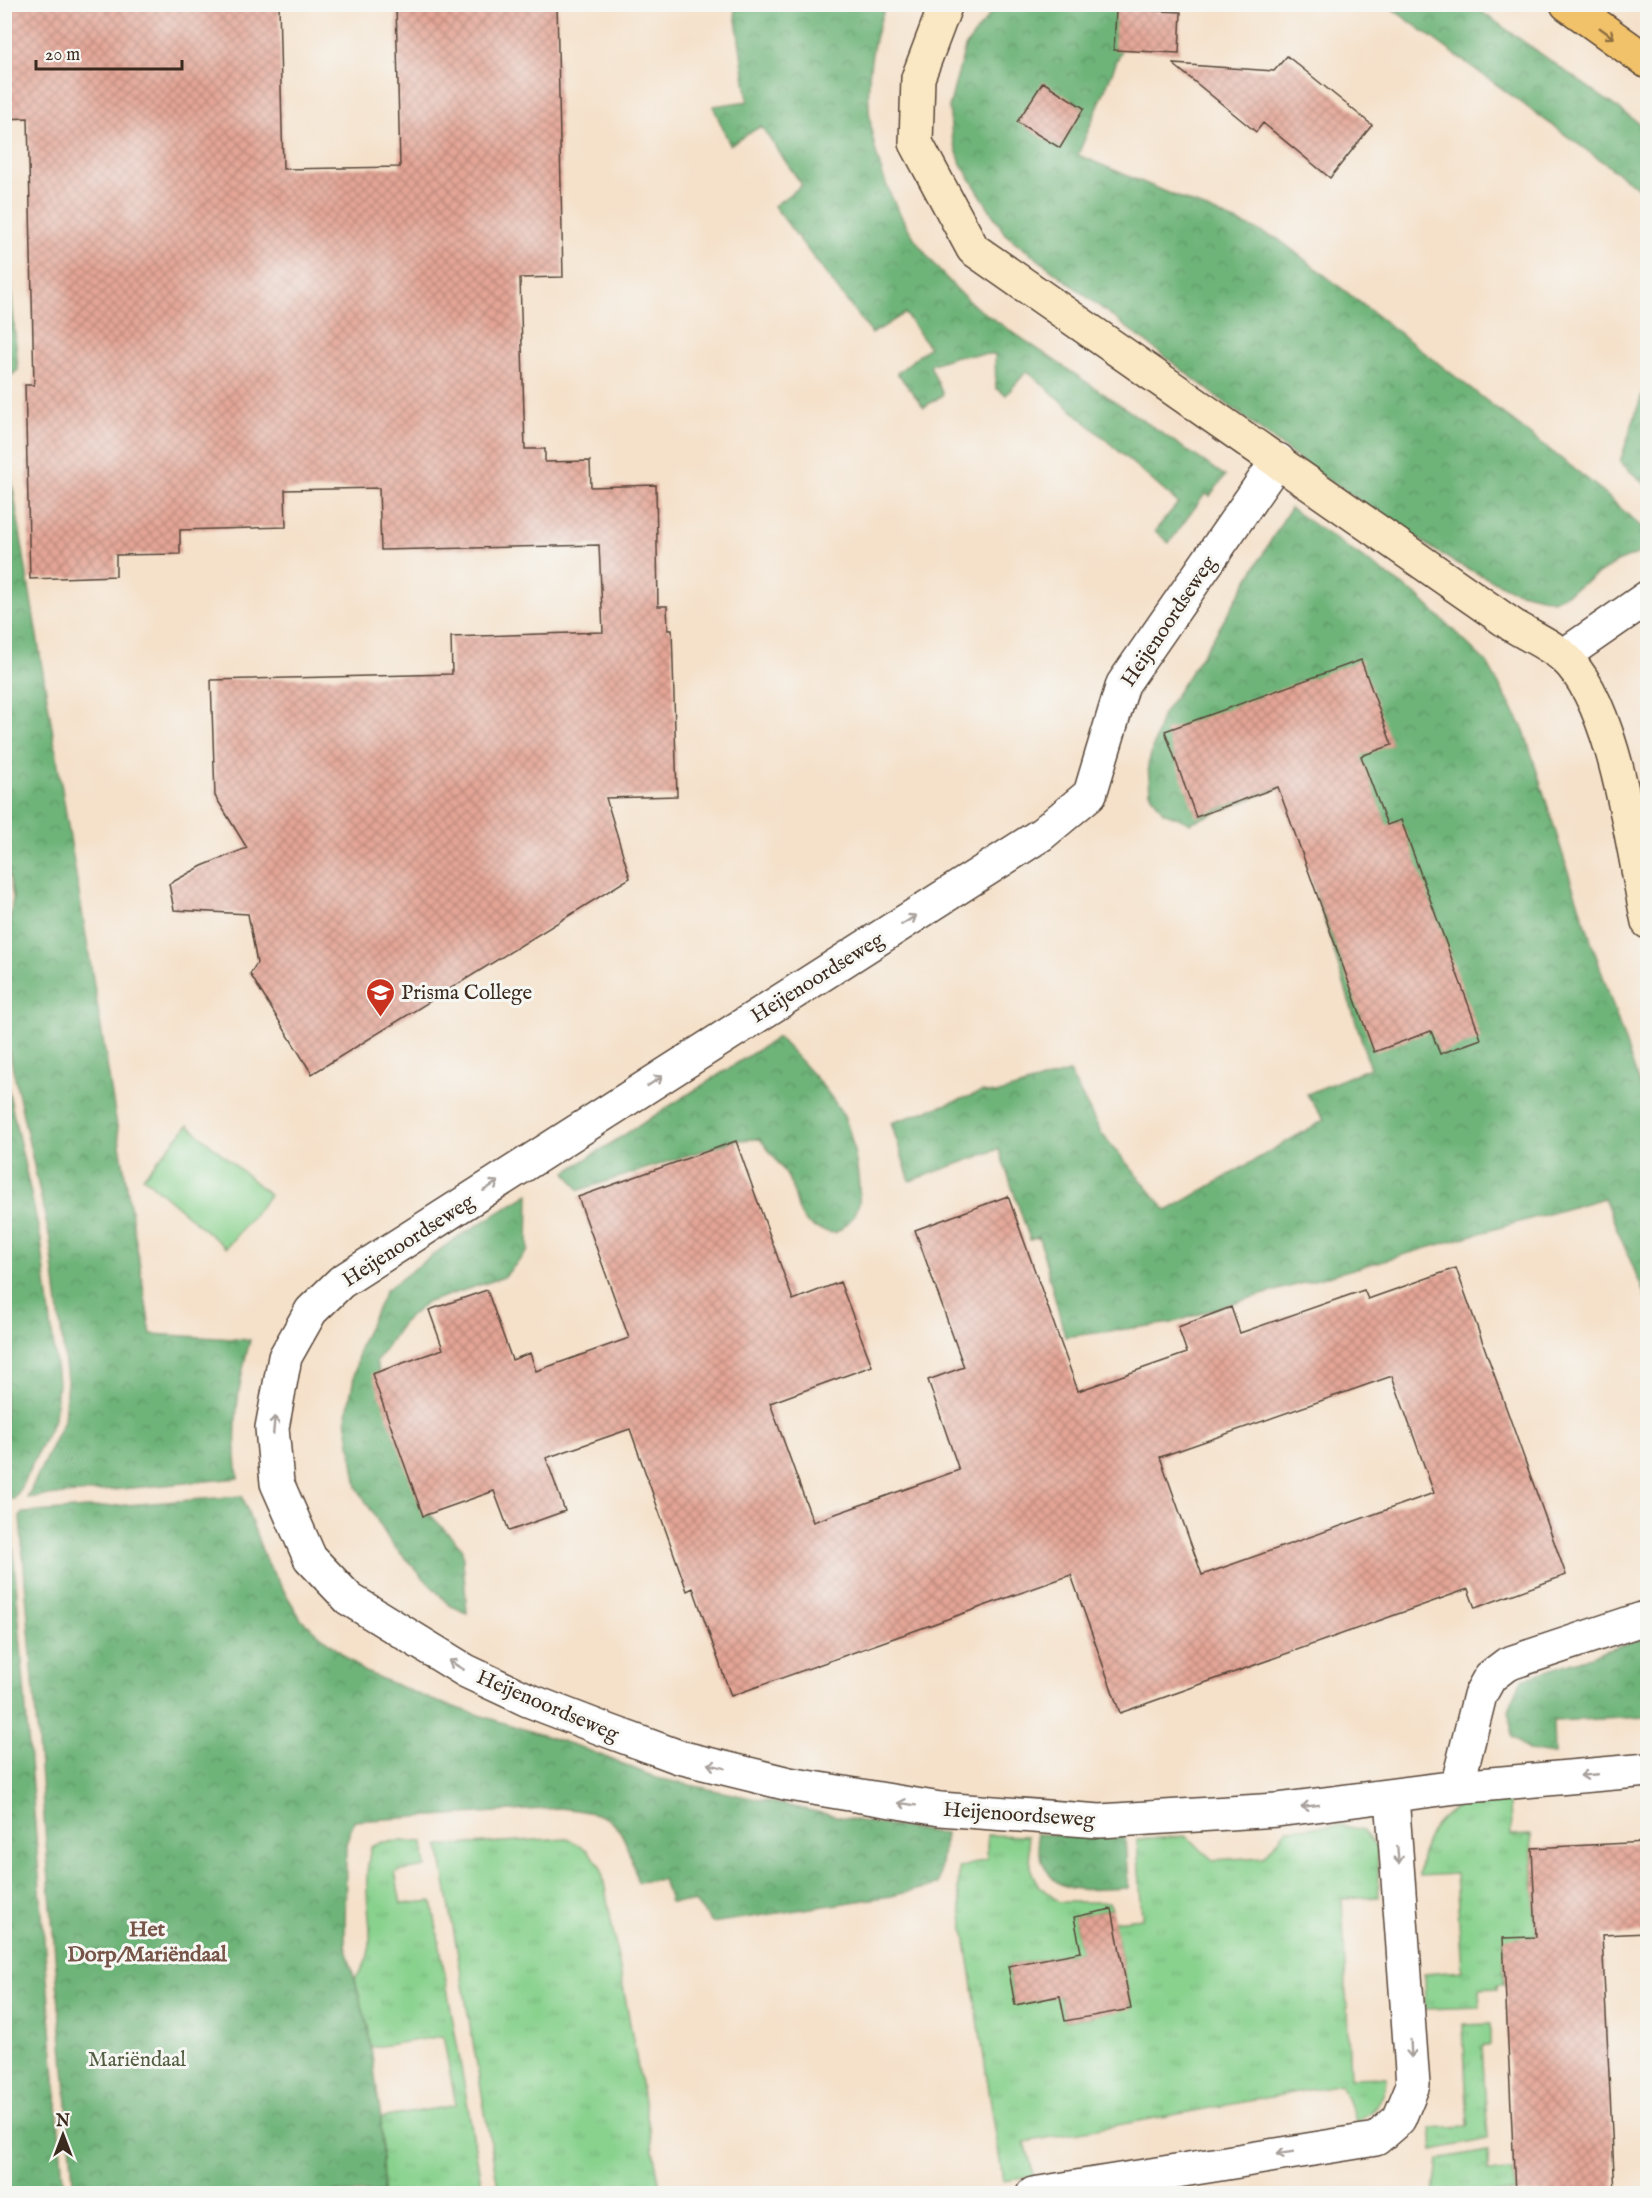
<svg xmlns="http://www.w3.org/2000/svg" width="1652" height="2198" font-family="'IM FELL English',serif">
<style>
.grass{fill:url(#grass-tufts);stroke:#627e56;stroke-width:1.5}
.forest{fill:url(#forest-crowns);stroke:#546f4c;stroke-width:1.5}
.pitch{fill:#89d28e;stroke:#627e56;stroke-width:1.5}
.building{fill:url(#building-cross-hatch);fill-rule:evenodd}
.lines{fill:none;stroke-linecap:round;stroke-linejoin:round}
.street-casing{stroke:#574538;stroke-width:36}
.secondary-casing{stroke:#574538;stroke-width:36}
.primary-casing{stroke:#574538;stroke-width:36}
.street{stroke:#fff;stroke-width:33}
.secondary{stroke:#fae7c3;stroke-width:33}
.primary{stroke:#f2c26a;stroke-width:33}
.oneway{stroke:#8d6e40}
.oneway2{stroke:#a79f9a}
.labels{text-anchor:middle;stroke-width:6;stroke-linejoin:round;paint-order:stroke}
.street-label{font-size:21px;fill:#3b2a1e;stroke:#f6f6f2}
.poi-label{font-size:21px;fill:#3b2a1e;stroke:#f6f6f2;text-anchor:start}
.park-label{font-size:21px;fill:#525c40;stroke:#f6f6f2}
.neighbourhood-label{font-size:22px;font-weight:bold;fill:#765548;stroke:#f6f6f2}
</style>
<defs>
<pattern id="grass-tufts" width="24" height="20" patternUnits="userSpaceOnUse" patternTransform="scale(1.5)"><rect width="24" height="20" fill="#89d28e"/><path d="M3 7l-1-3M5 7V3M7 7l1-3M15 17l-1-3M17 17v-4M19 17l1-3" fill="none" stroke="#77b47a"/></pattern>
<pattern id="forest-crowns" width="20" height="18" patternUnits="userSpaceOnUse" patternTransform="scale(1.5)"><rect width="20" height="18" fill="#6eb479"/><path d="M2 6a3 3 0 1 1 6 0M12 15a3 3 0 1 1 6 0" fill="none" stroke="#5c9363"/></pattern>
<pattern id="building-cross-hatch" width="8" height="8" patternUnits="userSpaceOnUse" patternTransform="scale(1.5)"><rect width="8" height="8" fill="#e4a596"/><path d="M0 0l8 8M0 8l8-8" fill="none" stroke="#ba877a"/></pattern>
</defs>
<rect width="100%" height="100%" fill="#f6f6f2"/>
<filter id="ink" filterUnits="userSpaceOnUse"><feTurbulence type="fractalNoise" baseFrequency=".0167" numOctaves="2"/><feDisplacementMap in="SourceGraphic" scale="12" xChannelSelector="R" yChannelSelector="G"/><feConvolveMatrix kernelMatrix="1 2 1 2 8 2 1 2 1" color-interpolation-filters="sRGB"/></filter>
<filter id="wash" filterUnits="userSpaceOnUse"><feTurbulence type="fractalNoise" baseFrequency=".008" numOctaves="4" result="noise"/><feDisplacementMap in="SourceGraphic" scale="24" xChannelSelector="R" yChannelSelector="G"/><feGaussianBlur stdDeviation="1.35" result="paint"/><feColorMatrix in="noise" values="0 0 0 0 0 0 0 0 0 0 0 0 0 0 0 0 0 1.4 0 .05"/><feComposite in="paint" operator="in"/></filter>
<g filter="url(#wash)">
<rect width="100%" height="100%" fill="#f5e1ca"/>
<path class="grass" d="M 1470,1798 L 1510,1799 L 1511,1836 L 1531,1835 L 1536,1937 L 1504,1939 L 1504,1984 L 1497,1984 L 1497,1988 L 1479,1989 L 1480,2007 L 1425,2009 L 1424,1974 L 1462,1971 L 1456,1874 L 1419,1876 C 1424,1834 1433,1820 1470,1798 Z
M 1340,1825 L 1362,1830 L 1377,1848 L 1379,1897 L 1342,1899 L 1350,2078 L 1386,2077 C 1385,2102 1376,2110 1356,2121 L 1341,2084 L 1025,2142 L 1034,2177 L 1003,2181 L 958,1890 L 959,1868 L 987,1859 L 987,1835 L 1027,1836 L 1032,1873 L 1039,1886 L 1059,1902 L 1109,1902 L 1112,1909 L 1074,1917 L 1081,1952 L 1007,1966 L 1015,2004 L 1060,1996 L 1065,2021 L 1131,2008 L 1114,1921 L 1142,1918 L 1137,1840 L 1185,1836 L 1213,1860 L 1264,1857 L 1287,1829 Z
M 567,1838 L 587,1850 L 601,1866 L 661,2193 L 499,2193 L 439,1846 Z
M 404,1841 L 423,1842 L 426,1867 L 395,1872 L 401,1904 L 432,1901 L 483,2193 L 383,2193 L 381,2118 L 456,2105 L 443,2036 L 369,2048 L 368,2027 L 354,1979 C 380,1953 367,1922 367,1890 C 366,1876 368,1861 371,1847 L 382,1842 Z
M 1490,2024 L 1490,2046 L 1482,2046 L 1488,2139 L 1433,2150 L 1431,2128 L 1468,2126 L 1463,2025 Z
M 1488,2151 L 1488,2172 L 1513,2171 L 1515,2193 L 1434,2193 L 1438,2160 Z"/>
<path class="forest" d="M 734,5 L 886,5 C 841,119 888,231 977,308 L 1225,476 L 1210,496 L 1205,494 L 1169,543 L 1155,531 L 1178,503 L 1027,371 L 1006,395 L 996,388 L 995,354 L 956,356 L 930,365 L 943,395 L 924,407 L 897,373 L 929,347 L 905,313 L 872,334 L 774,206 L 802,185 L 761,126 L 730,145 L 713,106 L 748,101 Z
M 997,5 L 1140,5 L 1078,155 L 1278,239 L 1595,485 L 1647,532 L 1647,550 L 1617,562 L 1568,593 L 1553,600 L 1512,590 L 1452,561 L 1314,471 L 1005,234 L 961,164 L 952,137 L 949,107 L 965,47 Z
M 1387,5 L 1472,5 L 1647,129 L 1647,194 Z
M 4,206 L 18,370 L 5,381 L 4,381 Z
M 1647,379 L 1647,486 L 1620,462 Z
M 5,440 L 151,1334 L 250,1340 C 237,1387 232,1430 238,1478 L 27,1498 L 64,1420 L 67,1380 L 50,1239 L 5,1033 L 5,956 L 13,897 L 4,847 Z
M 1290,508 L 1418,596 L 1487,663 L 1524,730 L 1571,881 L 1647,1107 L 1647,1300 L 1604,1198 L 1233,1303 L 1172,1323 L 1065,1337 L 1039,1237 L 1030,1240 L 999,1149 L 910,1181 L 891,1123 L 982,1092 L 996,1094 L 1069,1072 L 1102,1134 L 1167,1211 L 1324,1120 L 1307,1094 L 1370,1068 L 1283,786 L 1190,823 L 1163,812 L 1150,792 L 1148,765 L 1162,716 L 1217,632 Z
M 778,1037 C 801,1062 826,1086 843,1115 C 852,1131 861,1183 859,1201 C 858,1215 846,1226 835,1233 C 788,1226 804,1205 786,1174 C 778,1162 769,1150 760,1139 L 736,1140 L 579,1190 L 566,1172 Z
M 5,1075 L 41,1240 L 58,1382 L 55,1418 L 19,1491 L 14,1499 L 5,1499 Z
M 529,1194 L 528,1251 L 504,1277 L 428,1302 L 404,1321 L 376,1362 L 422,1506 L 462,1548 L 467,1613 L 449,1605 L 391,1543 L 357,1487 L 346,1419 L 360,1345 L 386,1290 L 453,1240 Z
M 242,1496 L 266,1561 L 301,1619 L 363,1671 L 432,1700 L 583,1748 L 657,1778 L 860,1821 L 945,1834 L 938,1885 L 891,1896 L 712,1923 L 695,1902 L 670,1902 L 663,1879 L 638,1882 C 621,1825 622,1814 560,1808 L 354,1821 L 346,1844 L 345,1945 L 368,2027 L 381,2118 L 383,2193 L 74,2193 L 20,1517 L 23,1513 Z
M 5,1514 L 9,1514 L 11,1520 L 64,2193 L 5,2193 Z
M 1647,1637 L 1647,1717 L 1553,1721 L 1554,1754 L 1528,1750 L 1512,1737 L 1509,1709 L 1522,1679 Z
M 1036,1834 L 1125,1838 L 1128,1888 C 1074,1890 1045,1899 1036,1834 Z"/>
<path class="pitch" d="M 188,1125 L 270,1195 L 226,1248 L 143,1177 Z"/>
<g id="blocks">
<path class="building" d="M 4,4 L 279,4 L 283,169 L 400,167 L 396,4 L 557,4 L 563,277 L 520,278 L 525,449 L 545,449 L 545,462 L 590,461 L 591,487 L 656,485 L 658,606 L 667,606 L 668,630 L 672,630 L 677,796 L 606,798 L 630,878 L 312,1074 L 250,974 L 257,963 L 248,914 L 174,910 L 169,884 L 202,866 L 247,848 L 215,796 L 211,680 L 452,674 L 451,637 L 603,632 L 599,545 L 381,550 L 379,488 L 285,490 L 286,527 L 180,530 L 180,554 L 116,555 L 116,576 L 30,579 L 25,385 L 34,385 L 28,118 L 4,119 Z
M 1116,9 L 1181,12 L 1179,53 L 1114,50 Z
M 1287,56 L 1372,125 L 1330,178 L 1263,123 L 1256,132 L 1173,64 L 1274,71 Z
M 1043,82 L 1084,108 L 1060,148 L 1017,122 Z
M 1361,660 L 1392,745 L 1361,756 L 1387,825 L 1401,820 L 1481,1039 L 1440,1054 L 1431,1031 L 1374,1052 L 1278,787 L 1196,817 L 1165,731 Z
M 736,1141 L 793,1300 L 840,1282 L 872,1366 L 770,1403 L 813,1522 L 959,1470 L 928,1380 L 964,1367 L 915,1230 L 1008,1196 L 1078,1391 L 1187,1353 L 1178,1327 L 1231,1307 L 1240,1333 L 1364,1290 L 1368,1299 L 1456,1268 L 1566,1575 L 1475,1608 L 1468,1589 L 1120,1713 L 1071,1575 L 731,1696 L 693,1588 L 687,1591 L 630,1429 L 546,1458 L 565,1511 L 509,1531 L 494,1491 L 423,1516 L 372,1374 L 443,1349 L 429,1310 L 487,1290 L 512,1360 L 530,1353 L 536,1371 L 629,1338 L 578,1197 ZM 1392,1376 L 1434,1493 L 1202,1575 L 1160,1457 Z
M 1647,1842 L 1647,1933 L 1602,1935 L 1615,2193 L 1515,2193 L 1503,1938 L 1536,1937 L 1532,1848 Z
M 1112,1909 L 1131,2009 L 1065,2021 L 1060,1996 L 1015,2005 L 1008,1966 L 1081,1952 L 1074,1917 Z"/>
</g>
</g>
<g filter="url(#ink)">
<use href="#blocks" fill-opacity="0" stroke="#574538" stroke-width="1.5"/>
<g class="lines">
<defs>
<path id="street" d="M 1278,460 L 1123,684 L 1090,794 L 1042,834 L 341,1282 L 311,1311 L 285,1357 L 272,1428 L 277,1483 L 310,1558 L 349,1599 L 466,1671 L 528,1700 L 606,1730 L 679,1757 L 789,1784 L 940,1809 L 1100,1821 L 1277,1810 L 1457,1787 L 1648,1770
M 1563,656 L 1648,597
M 1457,1787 L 1480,1695 L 1490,1677 L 1507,1664 L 1648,1617
M 1033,2194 L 1376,2139 L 1399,2119 L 1413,2085 L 1392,1796"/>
<path id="secondary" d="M 946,4 L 918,78 L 916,143 L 973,249 L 1512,625 C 1528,635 1549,644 1563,656 C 1616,702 1633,853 1648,922"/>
<path id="primary" d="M 1567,4 L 1648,62"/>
</defs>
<use href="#street" class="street-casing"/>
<use href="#secondary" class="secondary-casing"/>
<use href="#primary" class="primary-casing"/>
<use href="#street" class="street"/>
<use href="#secondary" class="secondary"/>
<use href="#primary" class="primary"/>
</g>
<defs><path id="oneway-shaft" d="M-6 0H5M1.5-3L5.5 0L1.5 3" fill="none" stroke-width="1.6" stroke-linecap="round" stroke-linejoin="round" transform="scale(1.5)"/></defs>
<use class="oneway" href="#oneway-shaft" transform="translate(1607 33) rotate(36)"/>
<g class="oneway2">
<use href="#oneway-shaft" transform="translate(909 920) rotate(-32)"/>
<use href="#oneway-shaft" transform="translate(655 1081) rotate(-33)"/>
<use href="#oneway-shaft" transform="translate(491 1186) rotate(-32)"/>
<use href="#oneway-shaft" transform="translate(274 1425) rotate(-85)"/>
<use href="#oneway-shaft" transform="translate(456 1665) rotate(-149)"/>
<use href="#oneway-shaft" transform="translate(716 1766) rotate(-166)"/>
<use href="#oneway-shaft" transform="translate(1589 1775) rotate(175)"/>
<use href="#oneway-shaft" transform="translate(907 1804) rotate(-171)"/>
<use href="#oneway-shaft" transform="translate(1310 1806) rotate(173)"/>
<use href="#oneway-shaft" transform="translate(1398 1855) rotate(85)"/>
<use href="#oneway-shaft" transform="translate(1411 2049) rotate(87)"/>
<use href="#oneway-shaft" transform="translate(1285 2153) rotate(171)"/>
</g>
</g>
<defs>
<symbol id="school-pin" viewBox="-11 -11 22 30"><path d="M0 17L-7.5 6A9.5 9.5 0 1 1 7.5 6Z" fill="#c8321e" stroke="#f6f6f2"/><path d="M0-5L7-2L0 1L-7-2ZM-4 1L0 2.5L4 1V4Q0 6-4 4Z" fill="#fff"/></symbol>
</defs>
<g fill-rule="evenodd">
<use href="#school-pin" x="364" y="976" width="33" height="45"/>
</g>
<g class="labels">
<g class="street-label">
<text transform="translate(1168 621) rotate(-56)" y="7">Heijenoordseweg</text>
<text transform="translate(817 977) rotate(-32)" y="7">Heijenoordseweg</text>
<text transform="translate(408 1240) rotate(-33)" y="7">Heijenoordseweg</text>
<text transform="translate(548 1705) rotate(23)" y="7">Heijenoordseweg</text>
<text transform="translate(1019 1814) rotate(4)" y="7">Heijenoordseweg</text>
</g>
<g class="poi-label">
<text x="401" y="999">Prisma College</text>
</g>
<g class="park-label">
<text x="137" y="2066">Mariëndaal</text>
</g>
<g class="neighbourhood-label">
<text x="147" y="1936">Het<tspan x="147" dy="25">Dorp/Mariëndaal</tspan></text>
</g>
</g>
<rect width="1652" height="2198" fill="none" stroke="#f6f6f2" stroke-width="24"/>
<g transform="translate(63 2135)" stroke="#f6f6f2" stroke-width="4.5" paint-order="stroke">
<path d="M0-4.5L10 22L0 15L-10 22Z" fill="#3b2a1e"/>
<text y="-9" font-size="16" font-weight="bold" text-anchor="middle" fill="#3b2a1e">N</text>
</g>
<path d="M36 60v9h146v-9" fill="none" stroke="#3b2a1e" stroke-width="3"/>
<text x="45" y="60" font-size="18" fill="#3b2a1e" stroke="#f6f6f2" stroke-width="4.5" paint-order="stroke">20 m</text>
</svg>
